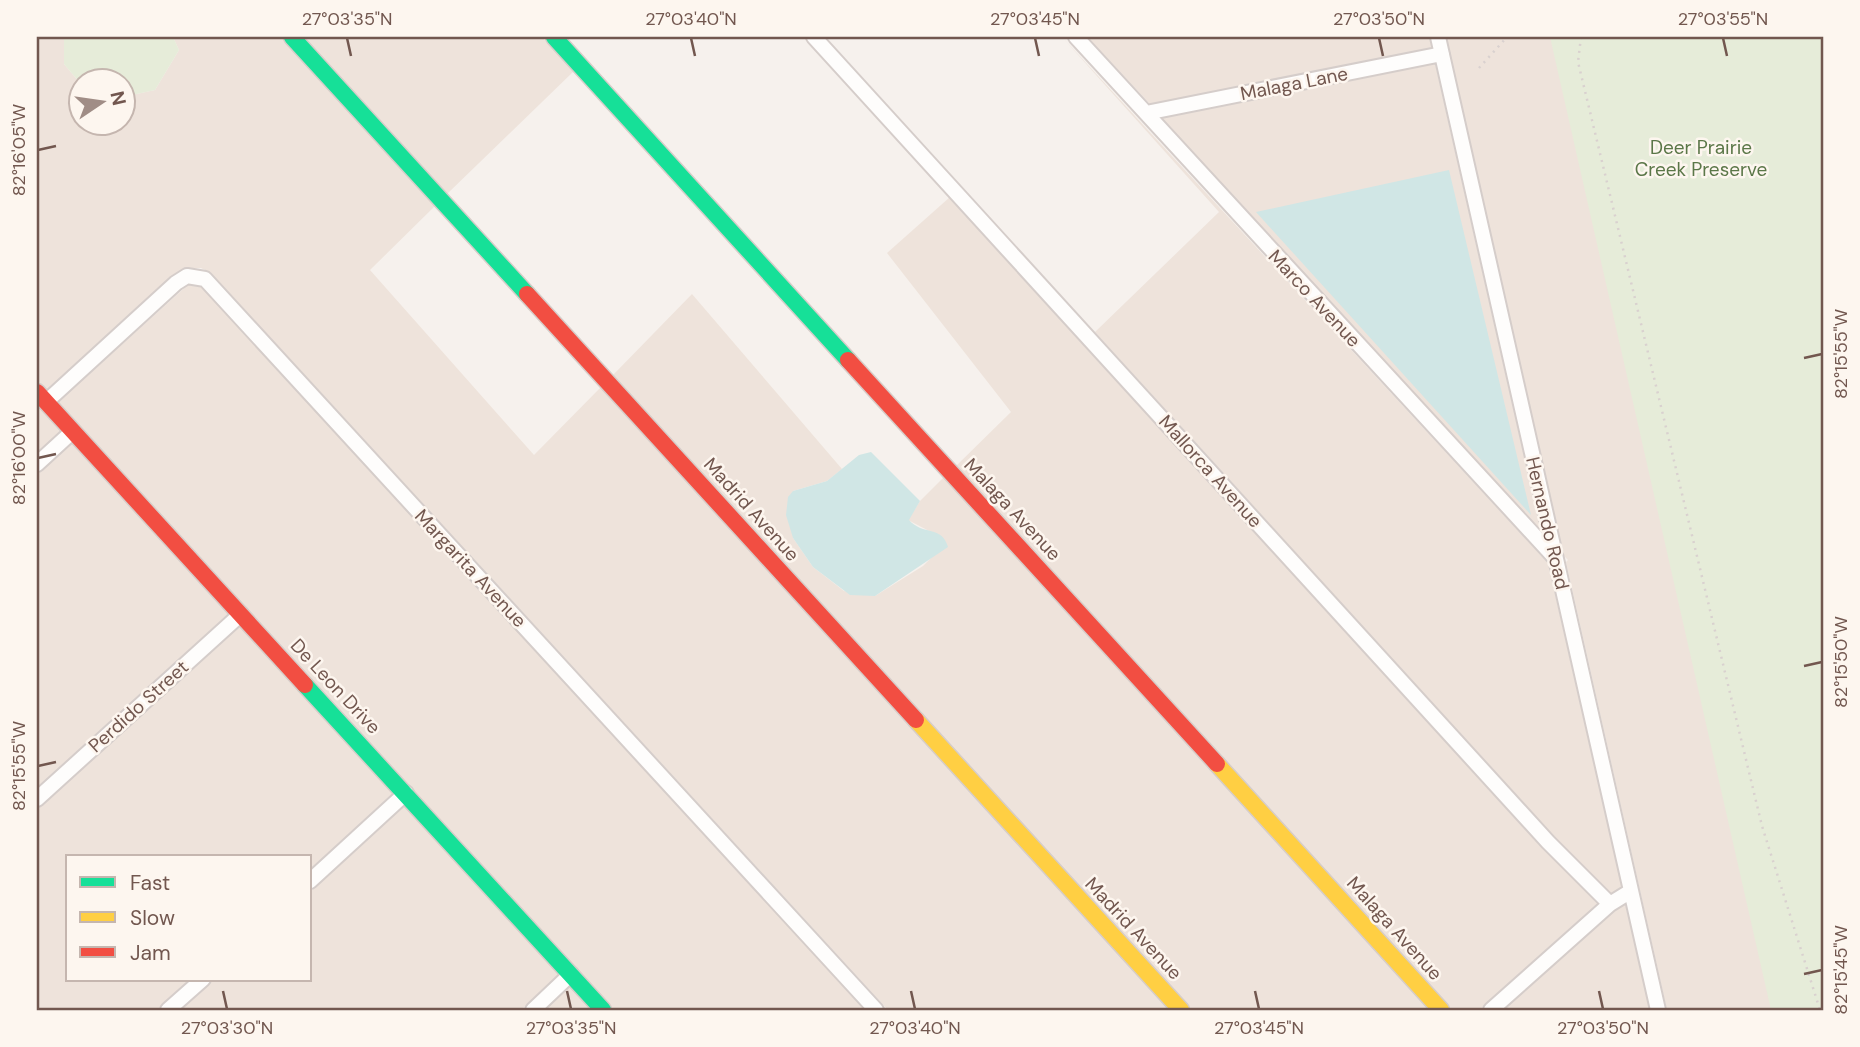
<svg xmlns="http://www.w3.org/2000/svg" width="1860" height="1047" font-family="'DM Sans',sans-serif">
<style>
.residential{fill:#eee3db}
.green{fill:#e6ecd9}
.water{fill:#d0e6e5}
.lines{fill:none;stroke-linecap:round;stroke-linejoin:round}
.street-casing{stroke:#d5cdca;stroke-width:18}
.fast-casing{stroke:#d6cdc9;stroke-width:19}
.slow-casing{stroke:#d6cdc9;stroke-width:19}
.jam-casing{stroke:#d6cdc9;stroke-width:19}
.path{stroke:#d9d1cf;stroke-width:2.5;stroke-dasharray:2 5;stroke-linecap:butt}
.street{stroke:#fefdfc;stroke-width:14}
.fast{stroke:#16e098;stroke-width:16}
.slow{stroke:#ffcf43;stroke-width:16}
.jam{stroke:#f24e42;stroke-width:16}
.ticks{fill:none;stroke:#72574f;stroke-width:2.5}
.labels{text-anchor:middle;stroke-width:5;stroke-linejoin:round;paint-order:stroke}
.street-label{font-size:19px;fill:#72574f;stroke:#fdf6ef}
.park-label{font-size:19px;fill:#5b7748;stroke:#fdf6ef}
.neatline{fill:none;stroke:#72574f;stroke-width:2.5}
.ticks-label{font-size:18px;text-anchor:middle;fill:#72574f}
</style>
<rect width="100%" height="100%" fill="#f6f1ed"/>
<path class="residential" d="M 37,37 L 64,37 L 64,64 L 80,83 L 80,122 L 122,122 L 123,97 L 155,90 L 179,50 L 173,37 L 281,37 L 435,206 L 370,270 L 534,455 L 601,387 L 1169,1010 L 888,1010 L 211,273 L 201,268 L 187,268 L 172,277 L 47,391 L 37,380 Z
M 304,37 L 542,37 L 574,71 L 447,194 Z
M 1062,37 L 1548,563 L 1622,888 L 1611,894 L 1554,837 L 1095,332 L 1219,212 Z
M 1087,37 L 1429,37 L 1432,48 L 1150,104 Z
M 1446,37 L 1557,37 L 1775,1010 L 1667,1010 L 1566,562 L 1568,560 L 1564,556 Z
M 1435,63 L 1541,531 L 1160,118 Z
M 950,197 L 1541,847 L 1598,904 L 1479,1010 L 1453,1010 L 1449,1007 L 956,466 L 1011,412 L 887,253 Z
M 190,283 L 200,285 L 865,1010 L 614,1010 L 58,402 Z
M 692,294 L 842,469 L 827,481 L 793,491 L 793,538 L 813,567 L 844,591 L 875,596 L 923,566 L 933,556 L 931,532 L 908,520 L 920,501 L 944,477 L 1430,1010 L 1192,1010 L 613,375 Z
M 37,404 L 61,431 L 37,454 Z
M 72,442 L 229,613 L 37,789 L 37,475 Z
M 240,625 L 395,793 L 310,870 L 310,856 L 68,856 L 68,979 L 191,979 L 157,1010 L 37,1010 L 37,810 Z
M 405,804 L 559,974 L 521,1010 L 180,1010 L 214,979 L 310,979 L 310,892 Z
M 1625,903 L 1650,1010 L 1503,1010 L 1615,910 Z
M 570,985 L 592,1010 L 544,1010 Z"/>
<path class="green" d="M 64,37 L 173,37 L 179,50 L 155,90 L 123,97 L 122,80 L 80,80 L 80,83 L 64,64 Z
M 1550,37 L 1823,37 L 1823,1010 L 1771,1010 Z"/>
<path class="water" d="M 1449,170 L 1531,515 L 1256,212 Z
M 871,452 L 920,501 L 909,520 C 923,536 942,525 948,547 L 875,596 L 850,595 L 813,567 L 793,538 L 786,515 L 788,497 L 793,491 L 827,481 L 859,455 Z"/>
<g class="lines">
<defs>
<path id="street" d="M 814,37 L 1548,842 L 1610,904
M 1076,37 L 1556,559
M 1438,37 L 1658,1010
M 1146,113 L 1442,54
M 46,402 L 176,283 L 187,276 L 205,279 L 876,1010
M 37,464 L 73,431
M 37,799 L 241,614
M 310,881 L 406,793
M 168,1010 L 203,979
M 533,1010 L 571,974
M 1491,1010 L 1610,904 L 1631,891"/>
<path id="fast" d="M 292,37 L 527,294
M 554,37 L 848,360
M 305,685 L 603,1010"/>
<path id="slow" d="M 916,720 L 1181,1010
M 1217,764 L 1441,1010"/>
<path id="jam" d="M 527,294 L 916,720
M 848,360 L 1217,764
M 37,392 L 305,685"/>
</defs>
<use href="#street" class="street-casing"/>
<use href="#fast" class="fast-casing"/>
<use href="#slow" class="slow-casing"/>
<use href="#jam" class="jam-casing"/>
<path class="path" d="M 1581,37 L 1578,62 L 1762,826 L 1820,1010
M 1479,68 L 1507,37"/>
<use href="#street" class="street"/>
<use href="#fast" class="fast"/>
<use href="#slow" class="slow"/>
<use href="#jam" class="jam"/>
</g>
<path class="ticks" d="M 347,38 L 351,56M 691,38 L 695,56M 1035,38 L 1039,56M 1379,38 L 1383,56M 1723,38 L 1727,56M 38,150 L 56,146M 1804,358 L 1822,354M 38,458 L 56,454M 1804,666 L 1822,662M 38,766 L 56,762M 1804,974 L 1822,970M 223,991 L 227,1009M 567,991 L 571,1009M 911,991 L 915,1009M 1255,991 L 1259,1009M 1599,991 L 1603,1009"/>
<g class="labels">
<g class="street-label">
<text transform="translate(1294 83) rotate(-11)" y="7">Malaga Lane</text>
<text transform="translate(1315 298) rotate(47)" y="7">Marco Avenue</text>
<text transform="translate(1211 471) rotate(48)" y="7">Mallorca Avenue</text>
<text transform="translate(752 509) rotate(48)" y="7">Madrid Avenue</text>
<text transform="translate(1013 509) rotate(47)" y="7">Malaga Avenue</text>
<text transform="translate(1548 523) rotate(77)" y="7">Hernando Road</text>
<text transform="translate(471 568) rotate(47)" y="7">Margarita Avenue</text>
<text transform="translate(336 686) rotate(47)" y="7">De Leon Drive</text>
<text transform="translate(138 706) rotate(-42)" y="7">Perdido Street</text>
<text transform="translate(1134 928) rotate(47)" y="7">Madrid Avenue</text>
<text transform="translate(1395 928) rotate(48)" y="7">Malaga Avenue</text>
</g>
<g class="park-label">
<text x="1701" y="154">Deer Prairie<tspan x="1701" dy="22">Creek Preserve</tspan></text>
</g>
</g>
<rect width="1860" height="1047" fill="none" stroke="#fdf6ef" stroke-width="77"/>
<rect x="66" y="855" width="245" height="126" fill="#fdf6ef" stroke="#c5b6af" stroke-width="2"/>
<rect x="80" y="877" width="35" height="10" fill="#16e098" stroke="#c5b6af" stroke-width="2"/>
<text x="130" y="890" font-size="21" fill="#72574f">Fast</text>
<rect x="80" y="912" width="35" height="10" fill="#ffcf43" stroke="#c5b6af" stroke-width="2"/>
<text x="130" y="925" font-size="21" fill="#72574f">Slow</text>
<rect x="80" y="947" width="35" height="10" fill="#f24e42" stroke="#c5b6af" stroke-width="2"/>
<text x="130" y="960" font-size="21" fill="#72574f">Jam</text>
<g transform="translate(102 102) rotate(77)"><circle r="33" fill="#fdf6ef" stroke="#c5b6af" stroke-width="2"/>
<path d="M0-5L12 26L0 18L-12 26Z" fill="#a08d86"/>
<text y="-10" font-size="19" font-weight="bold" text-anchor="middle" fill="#72574f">N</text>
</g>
<rect x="38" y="38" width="1784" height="971" class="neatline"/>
<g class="ticks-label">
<text x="347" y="25">27°03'35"N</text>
<text x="691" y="25">27°03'40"N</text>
<text x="1035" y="25">27°03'45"N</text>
<text x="1379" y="25">27°03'50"N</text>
<text x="1723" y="25">27°03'55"N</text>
<text transform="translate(19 150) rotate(-90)" y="6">82°16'05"W</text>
<text transform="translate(1841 354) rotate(-90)" y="6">82°15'55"W</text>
<text transform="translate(19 458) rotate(-90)" y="6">82°16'00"W</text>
<text transform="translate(1841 662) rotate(-90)" y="6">82°15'50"W</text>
<text transform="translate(19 766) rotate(-90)" y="6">82°15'55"W</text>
<text transform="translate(1841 970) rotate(-90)" y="6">82°15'45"W</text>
<text x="227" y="1034">27°03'30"N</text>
<text x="571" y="1034">27°03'35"N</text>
<text x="915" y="1034">27°03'40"N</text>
<text x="1259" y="1034">27°03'45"N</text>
<text x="1603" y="1034">27°03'50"N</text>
</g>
</svg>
